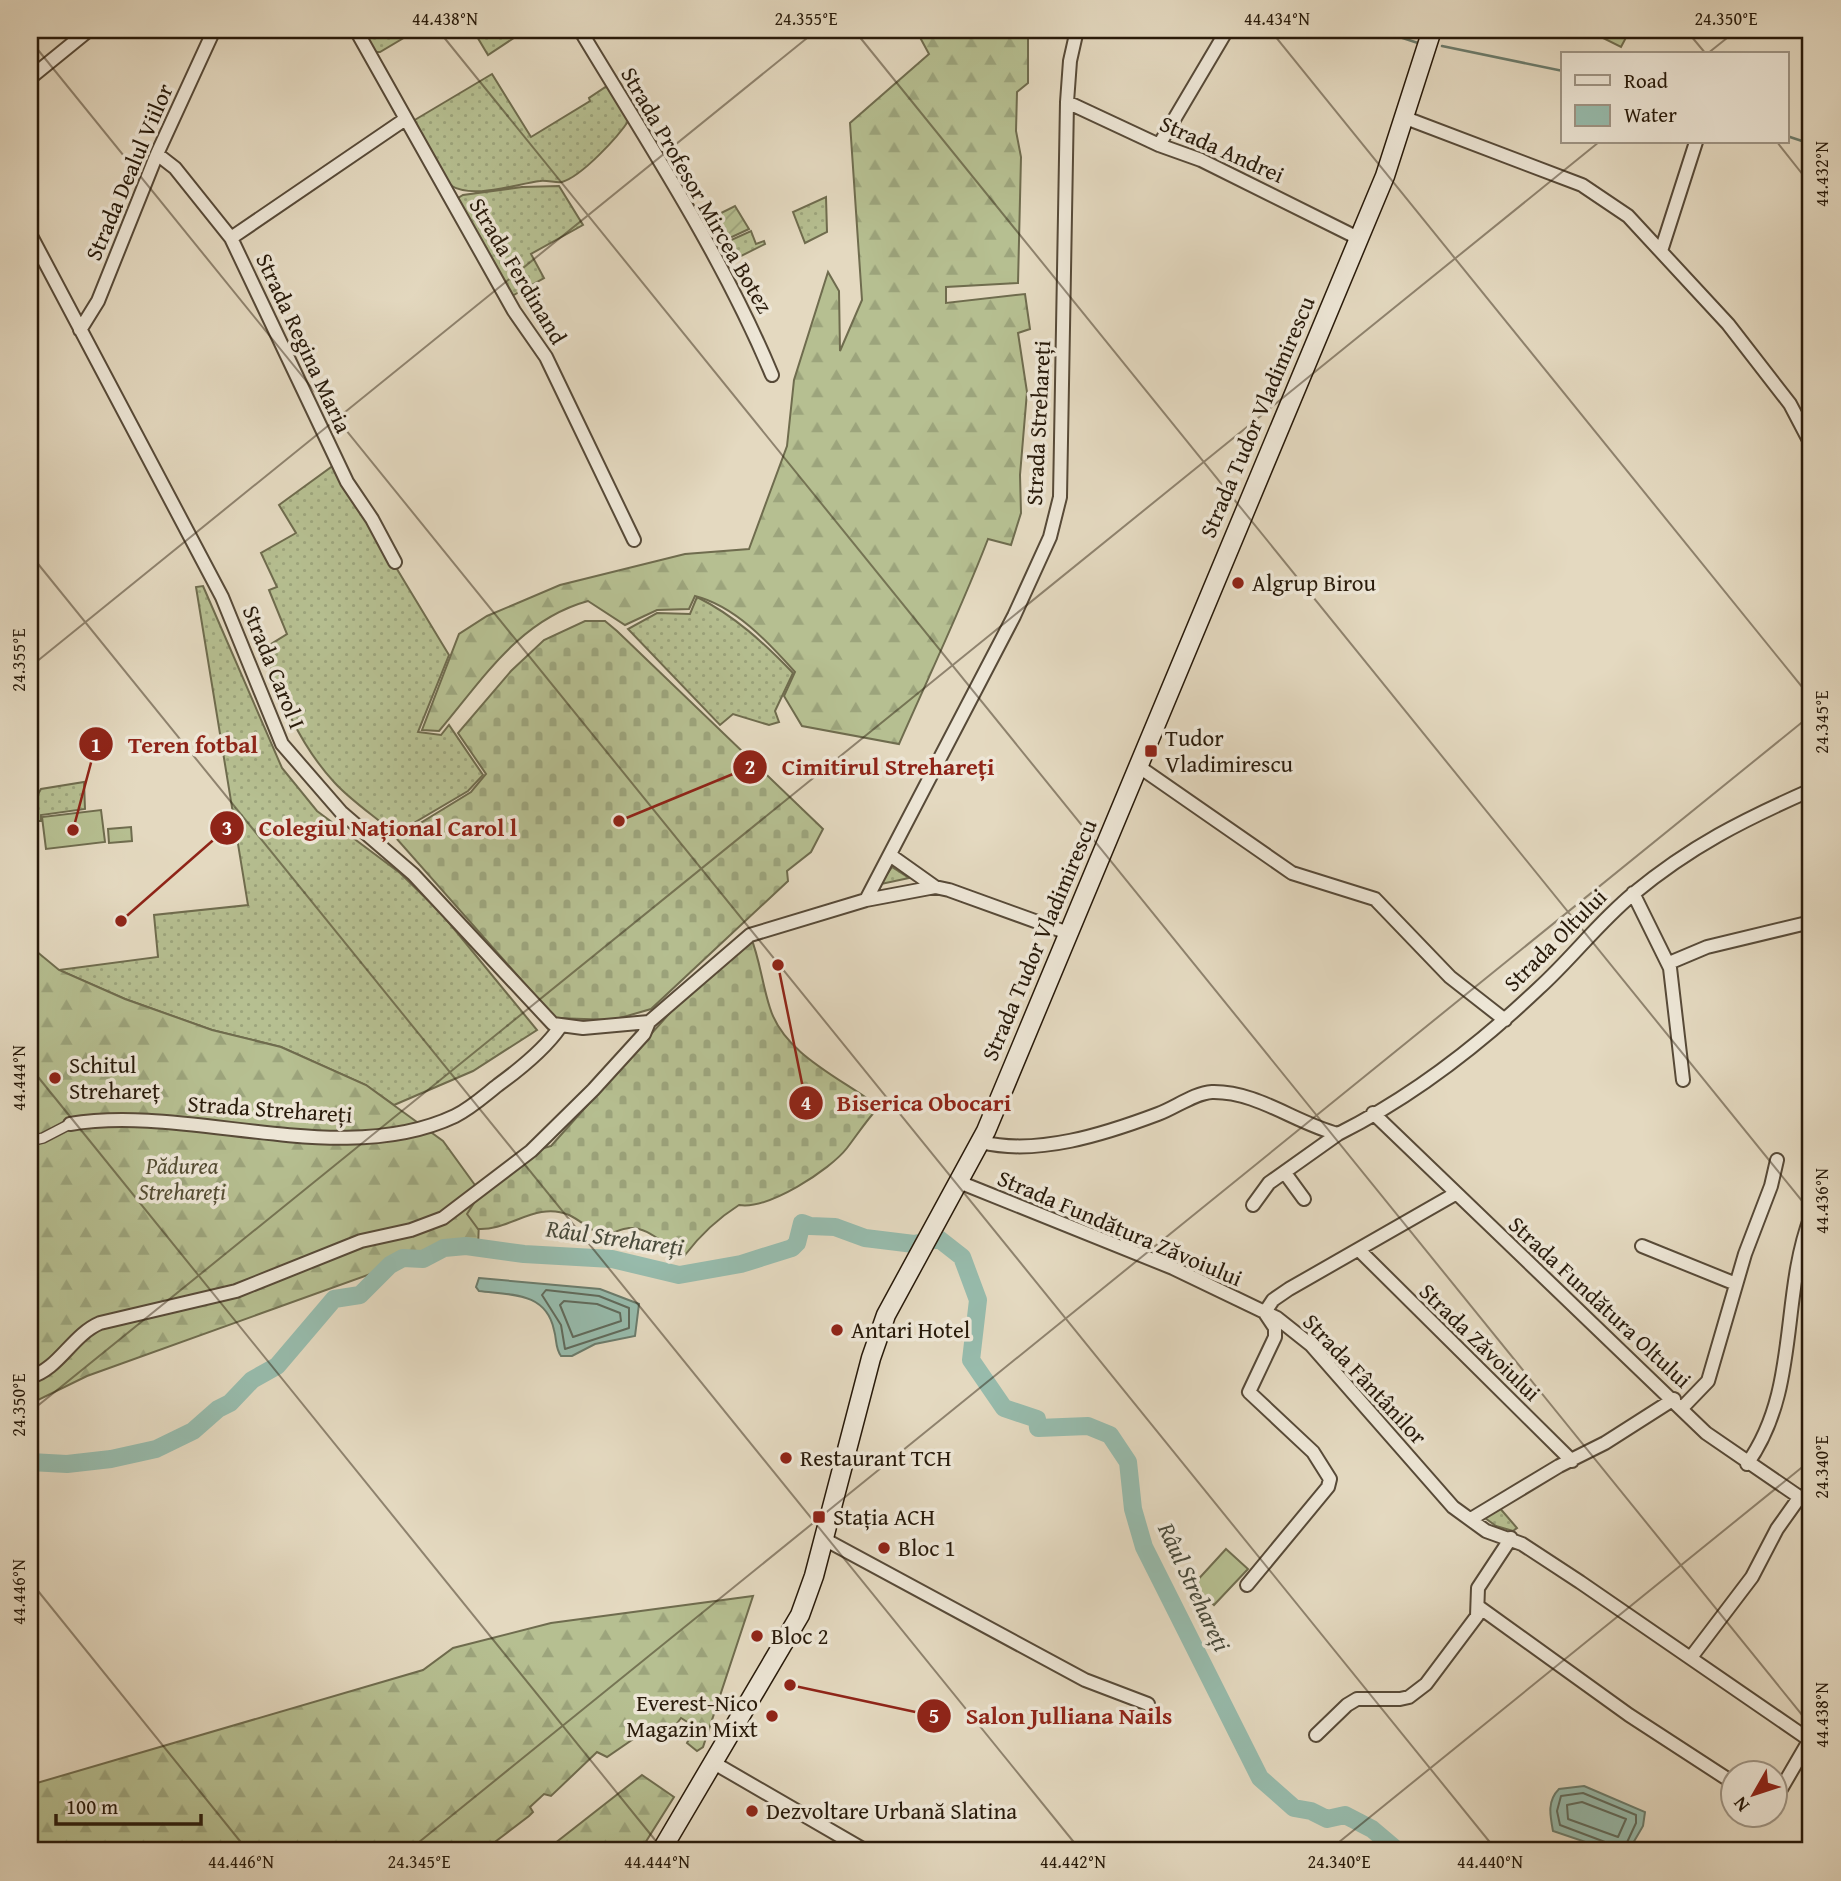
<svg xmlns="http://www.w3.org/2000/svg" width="1841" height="1881" font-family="'Gentium Book Plus',serif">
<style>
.grass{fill:url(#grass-dots);stroke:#6f6c4e;stroke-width:2}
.forest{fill:url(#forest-firs);stroke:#6f6c4e;stroke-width:2}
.cemetery{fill:url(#cemetery-stones);stroke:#6f6c4e;stroke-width:2}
.garden{fill:url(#garden-furrows);stroke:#6f6c4e;stroke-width:2}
.pitch{fill:#b6bf91;stroke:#6f6c4e;stroke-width:2}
.water{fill:#97bbac;stroke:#6b7b6b;stroke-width:2}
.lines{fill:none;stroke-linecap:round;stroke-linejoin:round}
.shore{stroke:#606a5b;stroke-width:2}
.stream{stroke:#6b7b6b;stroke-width:2.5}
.river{stroke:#97bbac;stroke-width:18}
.pedestrian-casing{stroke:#574a38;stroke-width:12}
.minor-casing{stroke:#574a38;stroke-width:16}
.secondary-casing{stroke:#281a0a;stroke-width:21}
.pedestrian{stroke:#ede6d6;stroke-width:9}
.minor{stroke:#ede6d6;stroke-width:12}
.secondary{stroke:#ede6d6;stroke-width:18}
.ticks{fill:none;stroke:#281a0a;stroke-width:2;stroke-opacity:0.45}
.poi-dot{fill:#8f2418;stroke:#ede6d6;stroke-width:2.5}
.labels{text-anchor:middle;stroke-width:7;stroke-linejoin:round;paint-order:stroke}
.street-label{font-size:23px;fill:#281a0a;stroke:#ede6d6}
.poi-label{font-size:23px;fill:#281a0a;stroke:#ede6d6;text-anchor:start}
.park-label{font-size:23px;font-style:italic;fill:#534c32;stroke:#ede6d6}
.water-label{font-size:24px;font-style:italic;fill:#494a3b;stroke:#ede6d6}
.leader{fill:none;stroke:#8f2418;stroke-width:2.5}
.callout-dot{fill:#8f2418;stroke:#ede6d6;stroke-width:2.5}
.mark-label{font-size:21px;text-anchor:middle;font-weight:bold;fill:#fff}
.callout-label{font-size:24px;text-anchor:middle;font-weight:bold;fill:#8f2418;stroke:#ede6d6;stroke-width:7;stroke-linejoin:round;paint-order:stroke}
.neatline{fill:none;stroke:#281a0a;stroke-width:2.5}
.ticks-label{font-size:18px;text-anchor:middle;fill:#281a0a}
</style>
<defs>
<pattern id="grass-dots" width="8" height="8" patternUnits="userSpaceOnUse" patternTransform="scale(1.75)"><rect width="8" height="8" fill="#b6bf91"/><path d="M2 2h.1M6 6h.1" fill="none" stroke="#9ca47c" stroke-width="1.8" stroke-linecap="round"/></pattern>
<pattern id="forest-firs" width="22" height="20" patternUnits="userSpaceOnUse" patternTransform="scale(1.75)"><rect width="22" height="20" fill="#b6bf91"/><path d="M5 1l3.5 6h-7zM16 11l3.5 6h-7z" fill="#9ca47c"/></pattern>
<pattern id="cemetery-stones" width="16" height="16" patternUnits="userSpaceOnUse" patternTransform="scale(1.75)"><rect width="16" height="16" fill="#b6bf91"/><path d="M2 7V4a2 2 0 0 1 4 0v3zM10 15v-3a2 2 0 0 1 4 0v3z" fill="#9ca47c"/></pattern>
<pattern id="garden-furrows" width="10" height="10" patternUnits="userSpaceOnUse" patternTransform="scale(1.75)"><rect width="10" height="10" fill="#b6bf91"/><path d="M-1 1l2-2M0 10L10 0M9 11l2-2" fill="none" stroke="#9ca47c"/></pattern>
</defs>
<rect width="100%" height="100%" fill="#e4d9c0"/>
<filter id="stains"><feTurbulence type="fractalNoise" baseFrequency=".00286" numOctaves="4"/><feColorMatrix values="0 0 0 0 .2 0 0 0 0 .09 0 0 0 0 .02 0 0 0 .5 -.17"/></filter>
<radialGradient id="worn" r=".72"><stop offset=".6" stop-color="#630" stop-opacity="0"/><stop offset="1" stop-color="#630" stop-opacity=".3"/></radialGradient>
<path class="grass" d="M 363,30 L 417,30 L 380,52 L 375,52 Z
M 473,30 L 526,30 L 488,55 Z
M 492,74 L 531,137 L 590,101 L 589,98 L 607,86 L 629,120 C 618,137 582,176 562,182 C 556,183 547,180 540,181 C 515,184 473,200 450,185 L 413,121 Z
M 559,186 L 583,225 L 531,254 L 544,278 L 512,296 L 458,204 L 458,198 L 463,195 L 522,187 Z
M 826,197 L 827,232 L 805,243 L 793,212 Z
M 751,231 L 756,244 L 764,241 L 765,244 L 729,262 L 720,245 Z
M 334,465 L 449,655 L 418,732 L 441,735 L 449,725 L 483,775 L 468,791 L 395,834 C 376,817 351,801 334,782 C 299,744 280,697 263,649 L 287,634 L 269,590 L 277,587 L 261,553 L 296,533 L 279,505 Z
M 203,586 L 282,768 L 317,811 L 400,873 L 441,913 L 537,1030 L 473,1071 L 394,1105 L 366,1085 L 281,1047 L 212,1030 L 125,999 L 59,970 L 158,957 L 154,915 L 248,905 L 196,587 Z
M 697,597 C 735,616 764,643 793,673 L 775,711 L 779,722 L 769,725 L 733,714 L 720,725 L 628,629 L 657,613 L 690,614 Z
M 84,782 L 85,809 L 41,815 L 41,821 L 37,821 L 34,801 L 41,789 Z
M 892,867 L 909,878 L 881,884 L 881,883 Z
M 1498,1506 L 1517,1528 L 1513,1531 L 1496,1526 L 1485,1518 Z"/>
<path class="forest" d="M 916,30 L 1028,30 L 1028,83 L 1017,92 L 1016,131 L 1021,157 L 1018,283 L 946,287 L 946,303 L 1025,294 L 1030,329 L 1018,333 L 1027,392 L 1020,475 L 1021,513 L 1011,545 L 988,539 C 961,609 929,676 899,744 L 802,726 L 784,696 L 795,672 C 768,642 735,606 695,596 L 689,609 L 657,610 L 625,625 L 588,601 C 519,620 483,679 439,731 L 422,730 L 459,634 L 487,616 L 560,585 L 685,554 L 749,549 L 787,446 L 794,380 L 828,272 L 839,291 L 840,351 L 862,300 L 850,123 L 929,54 Z
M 30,946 L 59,970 L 125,999 L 212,1030 L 281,1047 L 366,1085 L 443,1141 L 480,1192 L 478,1248 L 415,1258 L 87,1376 L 30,1404 Z
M 753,1596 L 703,1747 L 697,1751 L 687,1743 L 694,1729 L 692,1725 L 681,1718 L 669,1734 L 645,1731 L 607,1757 L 597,1752 L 551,1796 L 544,1794 L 530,1807 L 533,1812 L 529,1816 L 483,1851 L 30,1851 L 30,1785 L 423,1670 L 453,1648 L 551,1623 Z
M 642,1775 L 674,1797 L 640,1851 L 545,1851 Z"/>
<path class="cemetery" d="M 585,621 L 605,621 L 617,631 L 823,829 L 811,852 L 787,871 L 788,881 L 651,1009 L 613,1020 L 555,1018 L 396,838 L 471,792 L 486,774 L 458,733 L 511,671 L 544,640 Z
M 750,935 C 760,959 762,984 770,1008 C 783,1051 834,1075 868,1099 L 877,1109 C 866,1121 857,1135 847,1148 C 830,1170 768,1210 739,1205 C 717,1219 701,1234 685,1255 C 667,1249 649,1226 629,1228 C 620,1229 612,1234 602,1235 C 590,1230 580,1220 569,1215 C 536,1201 509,1231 478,1229 L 467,1214 C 485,1183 515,1154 551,1146 L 702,977 Z"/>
<path class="garden" d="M 735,206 L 749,229 L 719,243 L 707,220 Z"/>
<path class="pitch" d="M 1587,30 L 1630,30 L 1621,47 Z
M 101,810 L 105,842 L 46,849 L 42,817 Z
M 131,827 L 132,841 L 109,843 L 108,829 Z
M 1226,1549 L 1248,1569 L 1214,1605 L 1193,1585 Z"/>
<path class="water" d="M 479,1278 L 600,1289 L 639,1304 L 635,1336 L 595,1344 L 572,1356 L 561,1356 C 555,1348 557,1340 554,1330 C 546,1292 511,1295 479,1291 L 476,1287 Z
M 1584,1786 L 1645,1812 L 1643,1826 L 1629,1850 L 1612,1851 L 1553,1831 C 1550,1815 1547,1801 1559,1789 Z"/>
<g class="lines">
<path class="shore" d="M 546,1290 L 599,1296 L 629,1308 L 629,1328 L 565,1349 L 561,1325 L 542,1295 Z
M 564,1301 L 597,1304 L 620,1313 L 621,1321 L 573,1337 L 560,1305 Z
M 1582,1802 L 1626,1819 L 1618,1837 L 1568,1819 L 1567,1805 Z
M 1610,1851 L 1605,1842 L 1560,1825 L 1557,1811 L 1561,1796 L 1583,1793 L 1636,1815 L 1636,1823 L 1623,1851"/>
<path class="stream" d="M 1378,30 L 1418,43
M 1442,46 L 1563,71
M 1787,136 L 1811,144"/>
<path class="river" d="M 30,1462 L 67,1464 L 111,1459 L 156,1449 L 193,1431 L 218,1409 L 230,1403 L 252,1380 L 277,1366 L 334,1299 L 360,1295 L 390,1265 L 403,1258 L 423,1259 L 444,1248 L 466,1246 L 524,1254 L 612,1259 L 679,1275 L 741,1264 L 792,1248 L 797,1243 L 802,1223 L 810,1226 L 835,1227 L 865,1238 L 914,1244 L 939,1239 L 962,1257 L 978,1300 L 971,1360 L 1004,1408 L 1037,1419 L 1038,1428 L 1088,1426 L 1110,1435 L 1128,1462 L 1133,1509 L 1144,1547 L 1260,1778 L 1294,1808 L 1311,1811 L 1327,1819 L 1345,1815 L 1372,1829 L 1398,1851"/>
<defs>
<path id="pedestrian" d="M 30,1141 L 43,1138 L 70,1124"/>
<path id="minor" d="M 356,30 L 514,311 L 546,357 L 634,540
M 580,30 C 648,143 721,253 772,375
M 1804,30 L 1811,38
M 30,78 L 89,30
M 1067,102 L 1159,145 L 1201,160 L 1358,238
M 1403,117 L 1582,185 L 1628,216 L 1728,324 L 1790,404 L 1811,444
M 1159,145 L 1227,30
M 157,154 L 175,168 L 231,238 L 347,482 L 372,519 L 395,562
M 30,234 L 222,597 L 282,744 L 341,812 L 413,874 L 553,1024 L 583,1028 L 649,1022 L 750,935 L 866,900 L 935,887 L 949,890 L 1068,933
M 231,238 L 404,120
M 1661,251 L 1696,142
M 80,330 L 98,301 L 157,154 L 214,30
M 1138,766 L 1292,873 L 1375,899 L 1450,977 L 1505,1020
M 890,855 L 935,887
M 1633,893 L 1670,968 L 1683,1080
M 866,900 L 1014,616 L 1050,537 L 1060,497 L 1067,102 L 1070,61 L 1077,30
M 1669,963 L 1707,947 L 1811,922
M 1373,1113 L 1706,1433 L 1811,1505
M 70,1124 C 189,1104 341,1170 455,1116 C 471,1108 484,1096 498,1085 C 520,1069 545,1049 560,1027
M 981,1142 C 1037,1156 1105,1134 1158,1114 C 1175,1108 1194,1093 1212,1092 C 1257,1091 1295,1123 1338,1134 C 1412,1097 1479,1045 1539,988 C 1572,958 1599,922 1633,894 C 1691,846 1743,820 1811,790
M 1285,1173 L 1304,1199
M 959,1182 L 1173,1268 L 1277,1318 L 1311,1345 L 1453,1507 L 1486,1531 L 1522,1544 L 1580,1582 L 1811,1741
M 1253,1205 L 1269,1183 L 1338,1134
M 1642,1246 L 1736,1284
M 1360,1251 L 1572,1461
M 1265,1312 L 1273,1300 L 1289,1289 L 1455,1194
M 30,1377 C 59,1369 72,1335 100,1323 L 236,1291 L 361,1241 L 411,1230 L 443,1218 L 531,1151 L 593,1090 L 644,1034 L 649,1022
M 1682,1408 L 1708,1381 L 1745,1254 L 1771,1186 L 1777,1160
M 1747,1464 C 1800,1390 1780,1297 1811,1216
M 1803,1500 L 1811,1487
M 1471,1519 L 1559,1466 L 1605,1443 L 1674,1399
M 824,1539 L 1085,1680 L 1148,1704
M 1247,1585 L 1328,1487 L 1330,1479 L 1313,1452 L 1249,1392 L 1275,1337 L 1275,1328 L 1265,1313
M 1479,1607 L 1629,1715 L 1732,1782
M 1692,1656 L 1752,1577 L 1777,1529 L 1799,1498
M 1316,1735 L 1347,1705 L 1357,1699 L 1400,1699 L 1409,1697 L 1426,1684 L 1477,1616 L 1478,1588 L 1511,1538
M 714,1763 L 866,1851
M 1774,1801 L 1806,1746 L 1811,1742"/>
<path id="secondary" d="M 661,1851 L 800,1615 L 814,1576 L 871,1358 L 886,1315 L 986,1131 L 1385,176 L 1432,30"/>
</defs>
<use href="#pedestrian" class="pedestrian-casing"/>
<use href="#minor" class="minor-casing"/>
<use href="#secondary" class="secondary-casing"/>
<use href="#pedestrian" class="pedestrian"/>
<use href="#minor" class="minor"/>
<use href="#secondary" class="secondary"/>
</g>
<path class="ticks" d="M 438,30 L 1811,1726M 854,30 L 1811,1212M 1270,30 L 1811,698M 1686,30 L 1706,54M 30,40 L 1497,1851M 1707,54 L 1737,30M 1777,142 L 1811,185M 30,554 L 1081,1851M 30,667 L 817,30M 30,1067 L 664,1851M 30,1412 L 1599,142M 30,1581 L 248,1851M 408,1851 L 1811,715M 1328,1851 L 1811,1460"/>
<g class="poi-dot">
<circle cx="1238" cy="583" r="7"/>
<rect x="1144" y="744" width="14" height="14" rx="3.5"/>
<circle cx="55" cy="1078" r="7"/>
<circle cx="837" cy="1330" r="7"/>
<circle cx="786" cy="1458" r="7"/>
<rect x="812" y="1510" width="14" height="14" rx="3.5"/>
<circle cx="884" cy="1548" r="7"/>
<circle cx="757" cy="1636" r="7"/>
<circle cx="772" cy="1716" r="7"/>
<circle cx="752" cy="1811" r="7"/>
</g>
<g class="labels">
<g class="street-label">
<text transform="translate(1222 149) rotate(24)" y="8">Strada Andrei</text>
<text transform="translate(129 172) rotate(-67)" y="8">Strada Dealul Viilor</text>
<text transform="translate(697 190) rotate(60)" y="8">Strada Profesor Mircea Botez</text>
<text transform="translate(518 271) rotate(59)" y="8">Strada Ferdinand</text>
<text transform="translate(304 343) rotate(65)" y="8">Strada Regina Maria</text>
<text transform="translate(1257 417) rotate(-67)" y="8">Strada Tudor Vladimirescu</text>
<text transform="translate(1038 423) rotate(-87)" y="8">Strada Strehareți</text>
<text transform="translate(274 667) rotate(68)" y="8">Strada Carol I</text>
<text transform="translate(1039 940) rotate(-67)" y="8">Strada Tudor Vladimirescu</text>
<text transform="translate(1555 940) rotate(-45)" y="8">Strada Oltului</text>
<text transform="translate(270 1109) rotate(4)" y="8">Strada Strehareți</text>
<text transform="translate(1120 1228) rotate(23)" y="8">Strada Fundătura Zăvoiului</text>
<text transform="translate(1600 1302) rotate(43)" y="8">Strada Fundătura Oltului</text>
<text transform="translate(1480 1342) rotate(44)" y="8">Strada Zăvoiului</text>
<text transform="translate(1365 1379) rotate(47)" y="8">Strada Fântânilor</text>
</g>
<g class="poi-label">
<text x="1252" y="591">Algrup Birou</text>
<text x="1165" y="746">Tudor<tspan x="1165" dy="26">Vladimirescu</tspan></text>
<text x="69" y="1073">Schitul<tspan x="69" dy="26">Strehareț</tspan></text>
<text x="851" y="1338">Antari Hotel</text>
<text x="800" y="1466">Restaurant TCH</text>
<text x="833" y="1525">Stația ACH</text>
<text x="898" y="1556">Bloc 1</text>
<text x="771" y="1644">Bloc 2</text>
<text x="758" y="1711" text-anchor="end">Everest-Nico<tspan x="758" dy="26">Magazin Mixt</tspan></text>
<text x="766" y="1819">Dezvoltare Urbană Slatina</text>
</g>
<g class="park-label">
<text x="182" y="1174">Pădurea<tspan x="182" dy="26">Strehareți</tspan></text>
</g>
<g class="water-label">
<text transform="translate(615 1238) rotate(8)" y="8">Râul Strehareți</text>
<text transform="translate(1194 1587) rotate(65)" y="8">Râul Strehareți</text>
</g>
</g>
<path class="leader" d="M73 830L96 744M619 821L750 767M121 921L227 828M778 965L806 1103M790 1685L934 1716"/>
<g class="callout-dot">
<circle cx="73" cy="830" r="7"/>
<circle cx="619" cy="821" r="7"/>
<circle cx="121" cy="921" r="7"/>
<circle cx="778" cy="965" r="7"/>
<circle cx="790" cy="1685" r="7"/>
<circle cx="96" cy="744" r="18"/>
<circle cx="750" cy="767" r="18"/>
<circle cx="227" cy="828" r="18"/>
<circle cx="806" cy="1103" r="18"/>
<circle cx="934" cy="1716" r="18"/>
</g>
<g class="mark-label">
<text x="96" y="752">1</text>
<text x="750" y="774">2</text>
<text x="227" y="835">3</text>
<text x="806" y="1110">4</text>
<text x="934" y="1723">5</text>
</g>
<g class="callout-label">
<text x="193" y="753">Teren fotbal</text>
<text x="888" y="775">Cimitirul Strehareți</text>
<text x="388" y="836">Colegiul Național Carol l</text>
<text x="924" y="1111">Biserica Obocari</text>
<text x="1069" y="1724">Salon Julliana Nails</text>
</g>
<rect width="1841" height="1881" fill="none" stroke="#e4d9c0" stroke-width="77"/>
<rect x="1561" y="52" width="228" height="91" fill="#ede6d6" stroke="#9e9484" stroke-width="2"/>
<rect x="1575" y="75" width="35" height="10" fill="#ede6d6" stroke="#9e9484" stroke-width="2"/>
<text x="1624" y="88" font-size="21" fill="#281a0a">Road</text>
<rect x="1575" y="105" width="35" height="21" fill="#97bbac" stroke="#9e9484" stroke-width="2"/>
<text x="1624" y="122" font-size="21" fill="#281a0a">Water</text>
<g transform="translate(1754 1794) rotate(231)"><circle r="33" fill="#ede6d6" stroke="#9e9484" stroke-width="2"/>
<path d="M0-5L12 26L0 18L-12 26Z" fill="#8f2418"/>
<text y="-10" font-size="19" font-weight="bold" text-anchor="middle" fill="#281a0a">N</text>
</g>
<path d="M56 1814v10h145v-10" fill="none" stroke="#281a0a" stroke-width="3.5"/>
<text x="66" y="1814" font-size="21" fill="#281a0a" stroke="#ede6d6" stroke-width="5" paint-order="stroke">100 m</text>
<rect x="38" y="38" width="1764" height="1804" class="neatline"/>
<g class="ticks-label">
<text x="445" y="25">44.438°N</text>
<text x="806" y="25">24.355°E</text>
<text x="1277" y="25">44.434°N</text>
<text x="1726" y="25">24.350°E</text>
<text transform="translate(1822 174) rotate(-90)" y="6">44.432°N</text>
<text transform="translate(19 660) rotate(-90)" y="6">24.355°E</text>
<text transform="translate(1822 722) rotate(-90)" y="6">24.345°E</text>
<text transform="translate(19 1078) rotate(-90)" y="6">44.444°N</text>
<text transform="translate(1822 1201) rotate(-90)" y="6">44.436°N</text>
<text transform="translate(19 1405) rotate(-90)" y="6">24.350°E</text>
<text transform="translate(1822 1467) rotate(-90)" y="6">24.340°E</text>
<text transform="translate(19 1592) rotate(-90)" y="6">44.446°N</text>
<text transform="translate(1822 1715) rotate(-90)" y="6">44.438°N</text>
<text x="241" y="1868">44.446°N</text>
<text x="419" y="1868">24.345°E</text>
<text x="657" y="1868">44.444°N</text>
<text x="1073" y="1868">44.442°N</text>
<text x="1339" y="1868">24.340°E</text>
<text x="1490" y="1868">44.440°N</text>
</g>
<rect width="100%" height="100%" filter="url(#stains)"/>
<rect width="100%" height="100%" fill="url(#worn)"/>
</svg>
